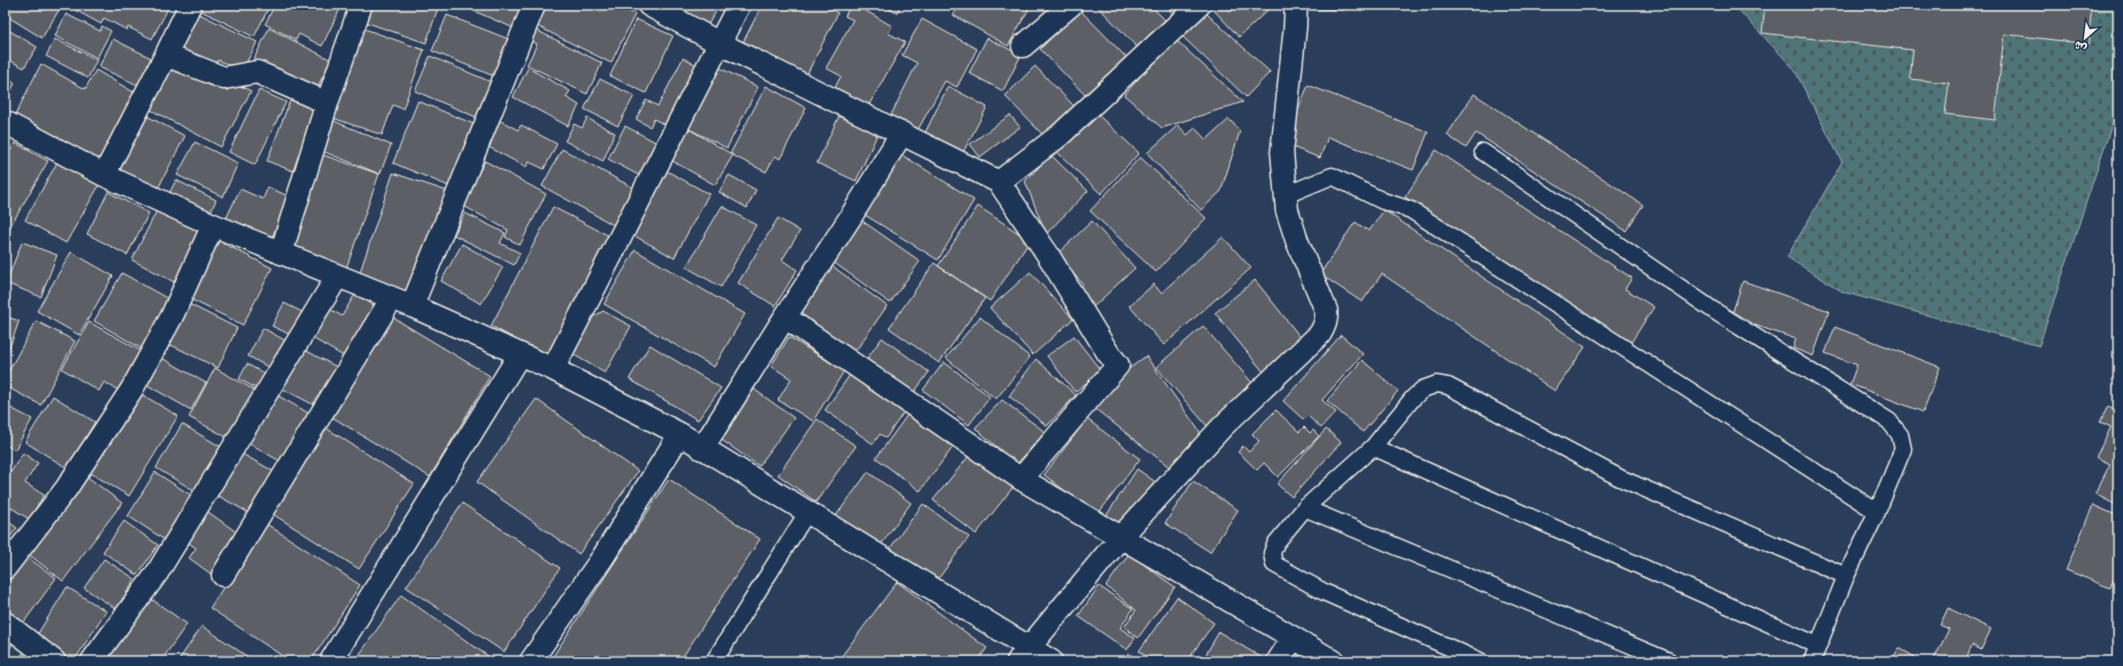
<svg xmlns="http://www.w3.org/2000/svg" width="2123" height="666" font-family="Sriracha,'Playpen Sans Arabic',sans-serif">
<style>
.cemetery{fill:url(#cemetery-stones);stroke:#a2b3b0}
.building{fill:#5c5e66;stroke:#f4f1e8}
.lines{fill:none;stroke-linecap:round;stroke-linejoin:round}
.lane-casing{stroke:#f4f1e8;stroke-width:19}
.street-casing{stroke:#f4f1e8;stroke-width:25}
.lane{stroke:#1d3557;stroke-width:16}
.street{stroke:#1d3557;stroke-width:22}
</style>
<defs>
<pattern id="cemetery-stones" width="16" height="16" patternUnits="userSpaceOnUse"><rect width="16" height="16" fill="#4f7578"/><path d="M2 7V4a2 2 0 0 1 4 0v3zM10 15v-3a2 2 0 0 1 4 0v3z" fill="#4c5c5c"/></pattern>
</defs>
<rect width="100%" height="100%" fill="#2a3d5a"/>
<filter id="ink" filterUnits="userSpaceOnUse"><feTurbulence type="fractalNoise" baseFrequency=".025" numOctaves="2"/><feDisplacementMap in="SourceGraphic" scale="8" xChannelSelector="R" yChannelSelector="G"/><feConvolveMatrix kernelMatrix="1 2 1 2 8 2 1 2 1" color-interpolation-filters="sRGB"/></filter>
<g filter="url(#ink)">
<path class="cemetery" d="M 1734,5 L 2118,5 L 2118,127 L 2112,124 L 2039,346 L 1843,292 L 1787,257 L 1842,162 L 1794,69 Z"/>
<path class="building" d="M 10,5 L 62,5 L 42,38 L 5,15 Z
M 66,5 L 170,5 L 152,39 L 128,27 L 127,30 L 104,18 L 101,24 Z
M 197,5 L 270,5 L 254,37 L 195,8 Z
M 275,5 L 342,5 L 322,46 L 299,34 L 296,40 L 265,24 Z
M 367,5 L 439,5 L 426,43 L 362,21 Z
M 460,5 L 524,5 L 518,30 Z
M 545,5 L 617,5 L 635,14 L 611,63 L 535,25 Z
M 681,5 L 720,5 L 706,28 L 676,16 Z
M 762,5 L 822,5 L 838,13 L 804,80 L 740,48 Z
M 851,5 L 856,5 L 892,26 L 888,33 L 905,42 L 867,108 L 834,89 L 841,76 L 826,68 L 853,20 L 845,16 Z
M 880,5 L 901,5 L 897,13 Z
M 959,5 L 1031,5 L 1008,46 L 953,15 Z
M 1096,5 L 1150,5 L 1165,20 L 1137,47 Z
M 1165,5 L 1186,5 L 1175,16 Z
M 1209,5 L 1225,5 L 1231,12 L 1238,5 L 1273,5 L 1239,37 Z
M 1315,5 L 1345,5 L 1345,10 L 1315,9 Z
M 1765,5 L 2092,5 L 2088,44 L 2004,34 L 1995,120 L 1945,114 L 1949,83 L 1910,79 L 1913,50 L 1762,33 Z
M 191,10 L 257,42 L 242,71 L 218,60 L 214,67 L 173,46 Z
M 1080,10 L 1128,59 L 1088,98 L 1040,49 Z
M 1206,13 L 1270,72 L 1246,97 L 1183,37 Z
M 66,14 L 100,31 L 102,26 L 111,31 L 97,58 L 55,36 Z
M 447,15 L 511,40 L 496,77 L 432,51 Z
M 636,19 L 673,36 L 646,93 L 610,76 Z
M 922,19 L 977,49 L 957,87 L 945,81 L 916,133 L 889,119 L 917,63 L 902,55 Z
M 5,28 L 37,47 L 24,68 L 9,60 L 5,66 Z
M 269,28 L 331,60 L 315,92 L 253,61 Z
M 362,28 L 424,50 L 403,109 L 393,105 L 382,135 L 330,117 Z
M 536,30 L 602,63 L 587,94 L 527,65 L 537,44 L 531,41 Z
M 987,38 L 1021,55 L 1003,91 L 969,73 Z
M 1174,38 L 1243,102 L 1162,128 L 1124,95 Z
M 55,39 L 97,60 L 88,78 L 46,56 Z
M 113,39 L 157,61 L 144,88 L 99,67 Z
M 430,56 L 491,82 L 476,117 L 415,91 Z
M 683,58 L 704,69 L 672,129 L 654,119 L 650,127 L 636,119 L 646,100 L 658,106 Z
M 174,62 L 227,91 L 232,81 L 251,91 L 221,147 L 149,109 Z
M 41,64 L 85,89 L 96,70 L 140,96 L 97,165 L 13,119 Z
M 1035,66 L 1074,106 L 1043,135 L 1005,96 Z
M 718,67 L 758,87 L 727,148 L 687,128 Z
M 528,68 L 570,91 L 566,97 L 579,105 L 568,126 L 513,97 Z
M 5,78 L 15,83 L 5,102 Z
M 600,79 L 634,96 L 618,126 L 584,109 Z
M 1308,85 L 1428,132 L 1413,170 L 1328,137 L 1320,158 L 1285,144 Z
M 766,86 L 806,108 L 780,159 L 775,156 L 766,172 L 730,154 Z
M 948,86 L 987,107 L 960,158 L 923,137 Z
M 259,90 L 286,102 L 255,165 L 229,152 Z
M 1474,94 L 1643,205 L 1626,231 L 1476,133 L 1466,148 L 1447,135 Z
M 291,98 L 317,109 L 293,171 L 267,161 Z
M 418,101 L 476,125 L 451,187 L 393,163 Z
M 1095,112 L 1139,153 L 1101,194 L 1057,152 Z
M 143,114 L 185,136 L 155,194 L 112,171 Z
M 840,114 L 879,131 L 856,181 L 817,163 Z
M 1010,115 L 1020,127 L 980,157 L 970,144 Z
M 587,118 L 615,133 L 603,161 L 565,141 L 574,124 L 582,128 Z
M 497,119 L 518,130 L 521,125 L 557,144 L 544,169 L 529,162 L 526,167 L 483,144 Z
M 1229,119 L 1240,131 L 1221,191 L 1201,210 L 1147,153 L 1178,125 L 1187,135 L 1195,128 L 1206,140 Z
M 334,121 L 391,145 L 380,174 L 322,151 Z
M 625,126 L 663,146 L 646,179 L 608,159 Z
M 687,128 L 733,155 L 715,185 L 669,159 Z
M 195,142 L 238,163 L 223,197 L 177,175 Z
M 15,143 L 48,161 L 9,229 L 5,226 L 5,159 Z
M 562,149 L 639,191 L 619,228 L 542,186 Z
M 1436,150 L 1632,278 L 1625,289 L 1654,307 L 1630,344 L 1405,197 Z
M 323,155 L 379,174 L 345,272 L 289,252 Z
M 902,155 L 974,200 L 938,260 L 865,215 Z
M 1051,155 L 1088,191 L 1046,234 L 1025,181 Z
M 1140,157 L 1206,218 L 1156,272 L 1090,211 Z
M 59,159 L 101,182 L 66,243 L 25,220 Z
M 485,161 L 546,194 L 520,245 L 505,237 L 508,230 L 462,205 Z
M 667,171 L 709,194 L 674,258 L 633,235 Z
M 393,173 L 447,191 L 411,297 L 358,278 Z
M 729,175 L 756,190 L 747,208 L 719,192 Z
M 176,180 L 216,200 L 208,218 L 167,198 Z
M 268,187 L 290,197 L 269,244 L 224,223 L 240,189 L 263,199 Z
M 108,192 L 149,213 L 127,255 L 87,234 Z
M 722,206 L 756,225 L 721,287 L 686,267 Z
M 978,206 L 1030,241 L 990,301 L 938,266 Z
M 553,207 L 615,239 L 553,359 L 491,326 Z
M 158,208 L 203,232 L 176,283 L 132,260 Z
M 1384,210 L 1585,347 L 1555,391 L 1382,274 L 1362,302 L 1320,274 L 1355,222 L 1369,231 Z
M 465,213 L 505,233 L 500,243 L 520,253 L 514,265 L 454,235 Z
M 778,218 L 800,231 L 782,260 L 797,270 L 775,306 L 738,283 Z
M 858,218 L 920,261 L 890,303 L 829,259 Z
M 1092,221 L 1135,268 L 1090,310 L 1074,293 L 1083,284 L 1056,255 Z
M 1223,237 L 1251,268 L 1164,345 L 1129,306 L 1154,284 L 1161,293 Z
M 213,238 L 272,268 L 243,325 L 184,296 Z
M 22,242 L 57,255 L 41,297 L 6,283 Z
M 462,244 L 503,267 L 481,304 L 441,281 Z
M 635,250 L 745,314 L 714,367 L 604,304 Z
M 71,252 L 113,276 L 79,335 L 37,311 Z
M 828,263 L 887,306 L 852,356 L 792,313 Z
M 934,263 L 985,298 L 939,363 L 889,328 Z
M 1030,272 L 1073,319 L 1033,355 L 990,308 Z
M 122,273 L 170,300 L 142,349 L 94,321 Z
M 1255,280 L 1305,343 L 1265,374 L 1215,313 Z
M 1743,281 L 1829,311 L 1813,356 L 1793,348 L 1796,339 L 1731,317 Z
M 355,294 L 375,306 L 345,357 L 309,336 L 326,307 L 342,316 Z
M 183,301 L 237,328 L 218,368 L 163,341 Z
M 284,303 L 304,313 L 293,336 L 272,326 Z
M 603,311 L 631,326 L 605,373 L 569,352 L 591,318 Z
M 5,316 L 19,321 L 5,361 Z
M 392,317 L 490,376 L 430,477 L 332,417 Z
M 980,317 L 1030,357 L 996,399 L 946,358 Z
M 36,321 L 75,341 L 41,405 L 5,386 L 5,378 Z
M 89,322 L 141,351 L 118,390 L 104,382 L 99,391 L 62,369 Z
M 1203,326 L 1254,385 L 1207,426 L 1156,367 Z
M 1835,327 L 1940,367 L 1923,412 L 1850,384 L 1857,365 L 1825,353 Z
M 263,328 L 286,341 L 270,368 L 248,356 Z
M 1341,335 L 1363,354 L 1322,400 L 1336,412 L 1321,428 L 1308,416 L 1304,420 L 1283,401 Z
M 1074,336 L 1101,371 L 1075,392 L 1047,356 Z
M 789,337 L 844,371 L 813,421 L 778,400 L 791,379 L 771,366 Z
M 882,338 L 929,372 L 910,398 L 863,364 Z
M 650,345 L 721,388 L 698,420 L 629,379 Z
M 299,347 L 337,367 L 316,406 L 279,387 Z
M 1146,356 L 1202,435 L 1173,470 L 1093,407 L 1121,375 Z
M 162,358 L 206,383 L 191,410 L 147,385 Z
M 1036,359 L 1076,395 L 1047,426 L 1009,396 Z
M 1362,360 L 1398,391 L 1363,432 L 1327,401 Z
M 944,362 L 990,397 L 969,425 L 923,390 Z
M 247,364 L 267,375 L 259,390 L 239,379 Z
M 215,368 L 256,391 L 230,439 L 189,417 Z
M 852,372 L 906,409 L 886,438 L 880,434 L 873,444 L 825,410 Z
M 751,387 L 794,418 L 759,466 L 716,436 Z
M 136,391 L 178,416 L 129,496 L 87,471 Z
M 270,391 L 310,414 L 283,463 L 242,439 Z
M 53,396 L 95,422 L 67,468 L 25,442 Z
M 536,399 L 638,471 L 579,554 L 477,482 Z
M 1002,400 L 1045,432 L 1017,464 L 975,428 Z
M 5,405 L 32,419 L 15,450 L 5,445 Z
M 2108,406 L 2118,411 L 2118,506 L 2095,494 L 2110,464 L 2096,457 L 2111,427 L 2100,422 Z
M 911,410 L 956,443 L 920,491 L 876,458 Z
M 1276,410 L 1299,432 L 1304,427 L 1310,433 L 1313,430 L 1319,436 L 1278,477 L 1264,463 L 1257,470 L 1238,452 L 1243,446 L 1249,452 L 1259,441 L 1252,434 Z
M 817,419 L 856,446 L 816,502 L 778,475 Z
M 1087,419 L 1140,459 L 1097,515 L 1044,475 Z
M 182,424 L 221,447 L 195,491 L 156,468 Z
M 323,426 L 414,484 L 359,569 L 268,511 Z
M 1326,429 L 1341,442 L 1292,497 L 1277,484 Z
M 237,451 L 273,471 L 249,513 L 213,493 Z
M 972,452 L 1014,486 L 976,534 L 933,500 Z
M 23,453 L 38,463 L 25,483 L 44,495 L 29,519 L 5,504 L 5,481 Z
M 1137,469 L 1157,483 L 1127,530 L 1106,516 Z
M 155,472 L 192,496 L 165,540 L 128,516 Z
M 868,472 L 911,503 L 875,553 L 832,521 Z
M 85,475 L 122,503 L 63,581 L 27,553 Z
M 669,479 L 760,539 L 680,661 L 550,661 Z
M 1193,481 L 1238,510 L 1210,552 L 1165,523 Z
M 462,503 L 560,568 L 504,652 L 406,587 Z
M 923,504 L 969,537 L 936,582 L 890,548 Z
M 2093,505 L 2118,516 L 2118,568 L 2110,588 L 2066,570 Z
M 204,509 L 239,534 L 211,574 L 189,558 L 196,548 L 183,539 Z
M 5,519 L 17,528 L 5,543 Z
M 124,521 L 158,545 L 137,575 L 103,552 Z
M 265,523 L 360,585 L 311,661 L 290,661 L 210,608 Z
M 23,554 L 56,578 L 19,629 L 5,618 L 5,580 Z
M 1129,554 L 1175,587 L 1138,638 L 1124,627 L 1136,610 L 1106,586 Z
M 104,559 L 135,579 L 116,609 L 84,588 Z
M 897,582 L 987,648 L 977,661 L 838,661 Z
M 1099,586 L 1133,609 L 1120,628 L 1135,638 L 1127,650 L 1078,616 Z
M 67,587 L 106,611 L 74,661 L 61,661 L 32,643 Z
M 401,595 L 495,661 L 355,661 Z
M 147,596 L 187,624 L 161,661 L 101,661 Z
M 1177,597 L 1214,623 L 1187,661 L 1153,661 L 1139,651 Z
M 1948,608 L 1991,629 L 1981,650 L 1972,645 L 1965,661 L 1933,661 L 1949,629 L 1940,625 Z
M 202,626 L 254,661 L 178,661 Z
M 5,631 L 16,639 L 5,656 Z
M 1219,632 L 1264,659 L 1263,661 L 1202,661 Z
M 1899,648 L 1922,661 L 1891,661 Z
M 25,650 L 41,661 L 18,661 Z
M 1128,653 L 1141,661 L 1124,661 Z"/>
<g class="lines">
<defs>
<path id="lane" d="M 1483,152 L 1713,310 L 1889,421 L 1900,435 L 1903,449 L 1877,512 L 1846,576 L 1812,661
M 1286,195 L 1332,176 L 1383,201 L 1411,210 L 1877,512
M 1373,447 L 1817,645
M 1305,508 L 1669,661
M 714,661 L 807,513
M 1480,661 L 1324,592 L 1274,564 L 1272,553 L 1276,543 L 1305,508 L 1373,447 L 1413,398 L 1423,389 L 1437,384 L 1448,386 L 1620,478 L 1846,576"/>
<path id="street" d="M 649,5 L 719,43 L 999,182 L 1060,135 L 1199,5
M 1023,46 L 1071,5
M 166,55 L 190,5
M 5,122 L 104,175 L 213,225 L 412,306 L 553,369 L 680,434 L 1051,661
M 902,133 L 850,218 L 785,317 L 1021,479 L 1333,661
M 104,175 L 166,55 L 224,78 L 257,72 L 327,103
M 999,182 L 1048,255 L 1108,353 L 1118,365 L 1021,479
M 281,253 L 327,103 L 361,5
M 412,306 L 534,5
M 553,369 L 739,5
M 702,449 L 785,317
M 5,568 L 66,489 L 132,389 L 172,316 L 213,225
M 223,575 L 392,298
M 5,623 L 54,661
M 92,661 L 157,573 L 337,277
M 331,661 L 520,354
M 531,661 L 603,557 L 680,434
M 1018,661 L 1120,538 L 1223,426 L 1320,334 C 1325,325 1327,320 1326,310 L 1297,241 L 1287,210 L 1282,152 L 1295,28 L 1296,5
M 1278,661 L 1293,638"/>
</defs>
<use href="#lane" class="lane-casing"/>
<use href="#street" class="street-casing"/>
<use href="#lane" class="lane"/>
<use href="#street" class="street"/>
</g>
</g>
<rect width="2123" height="666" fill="none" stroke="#1d3557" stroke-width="20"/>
<rect x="10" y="10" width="2103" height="646" fill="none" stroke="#f4f1e8" stroke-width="1.5" filter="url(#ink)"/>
<g transform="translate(2085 38) rotate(208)" stroke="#1d3557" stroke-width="3" paint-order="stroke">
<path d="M0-3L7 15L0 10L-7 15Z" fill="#f4f1e8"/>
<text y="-6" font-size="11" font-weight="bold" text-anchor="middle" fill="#f4f1e8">ش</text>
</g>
</svg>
